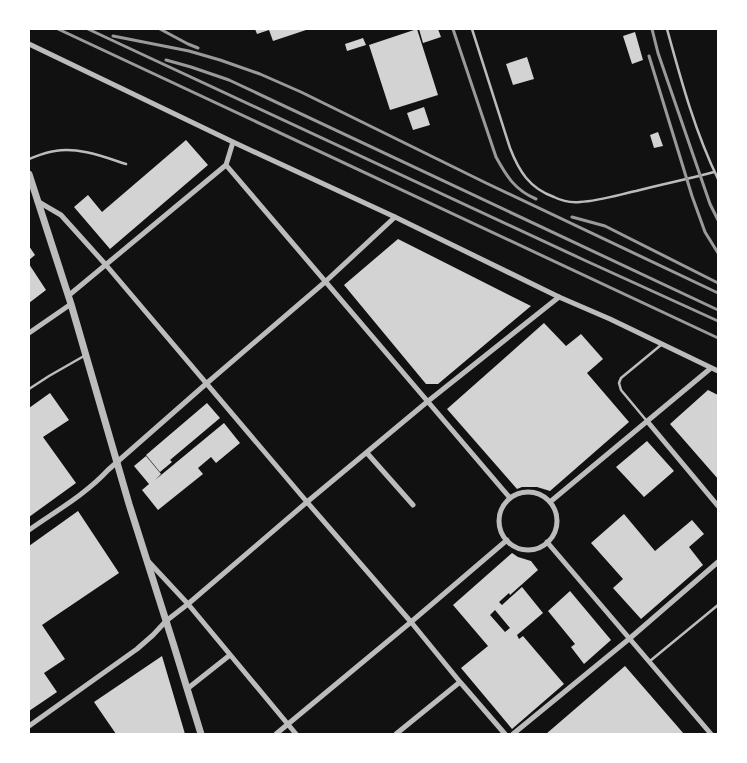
<svg xmlns="http://www.w3.org/2000/svg" width="747" height="763" font-family="'Noto Sans',sans-serif">
<style>
.building{fill:#d3d3d3;fill-rule:evenodd}
.lines{fill:none;stroke-linecap:round;stroke-linejoin:round}
.service{stroke:#bcbcbc;stroke-width:2.5}
.minor{stroke:#bcbcbc;stroke-width:5}
.tertiary{stroke:#bcbcbc;stroke-width:7}
.rail{stroke:#9a9a9a;stroke-width:3}
</style>
<rect width="100%" height="100%" fill="#111"/>
<path class="building" d="M 255,29 L 309,29 L 273,41 L 269,30 L 257,34 Z
M 417,29 L 438,95 L 390,110 L 369,45 Z
M 419,29 L 438,29 L 441,37 L 423,43 Z
M 635,32 L 643,60 L 632,64 L 623,36 Z
M 363,38 L 366,45 L 347,51 L 345,44 Z
M 527,57 L 534,79 L 513,85 L 506,64 Z
M 424,107 L 430,125 L 413,130 L 407,113 Z
M 658,132 L 663,146 L 654,148 L 650,135 Z
M 186,140 L 208,165 L 110,249 L 74,207 L 88,195 L 102,212 Z
M 398,239 L 531,306 L 438,384 L 426,384 L 344,285 Z
M 29,246 L 35,255 L 29,260 Z
M 29,264 L 46,290 L 29,303 Z
M 544,323 L 566,346 L 581,334 L 603,359 L 587,373 L 629,422 L 550,491 L 537,487 L 522,487 L 517,489 L 447,409 Z
M 708,390 L 718,395 L 718,479 L 670,424 Z
M 50,393 L 69,420 L 43,437 L 76,483 L 29,517 L 29,408 Z
M 207,403 L 220,418 L 170,460 L 172,462 L 160,472 L 146,455 Z
M 224,423 L 240,443 L 216,463 L 211,457 L 198,468 L 203,474 L 158,510 L 142,490 L 149,484 L 134,466 L 146,456 L 161,474 L 155,480 Z
M 647,441 L 674,471 L 644,497 L 616,467 Z
M 78,511 L 119,573 L 42,625 L 65,659 L 44,673 L 57,692 L 29,711 L 29,546 Z
M 624,514 L 655,551 L 692,520 L 704,534 L 689,547 L 703,565 L 641,619 L 613,588 L 623,579 L 591,543 Z
M 512,553 L 518,557 L 531,561 L 538,570 L 510,595 L 509,593 L 499,602 L 502,605 L 522,587 L 543,613 L 517,635 L 519,639 L 523,636 L 564,684 L 512,729 L 461,668 L 488,646 L 453,605 ZM 495,610 L 510,628 L 505,632 L 490,615 Z
M 570,591 L 611,640 L 584,664 L 571,647 L 575,644 L 548,611 Z
M 162,656 L 185,734 L 116,734 L 94,702 Z
M 625,666 L 684,734 L 546,734 Z"/>
<g class="lines">
<path class="service" d="M 472,29 L 510,148 C 519,171 529,188 554,197 C 562,201 571,203 580,202 C 599,201 618,195 636,191 C 662,184 689,179 714,172
M 667,29 C 681,80 695,132 718,179
M 29,159 C 37,156 46,152 55,151 C 79,147 104,157 126,164
M 29,389 L 49,376 L 84,356
M 646,420 L 621,390 L 619,383 L 621,378 L 661,345
M 650,661 L 718,605"/>
<path class="minor" d="M 29,44 L 233,142 L 395,217 L 559,297 L 610,319 L 718,371
M 226,165 L 510,498
M 37,201 L 61,215 L 106,265 L 307,502 L 411,622 L 460,682 L 505,734
M 68,296 L 226,165 L 233,142
M 29,333 L 71,304
M 647,421 L 718,506
M 367,453 L 413,505
M499 521a29 29 0 1 1 58 0a29 29 0 1 1-58 0Z
M 550,502 L 711,368
M 29,530 C 56,511 86,494 108,470 L 207,383 L 325,282 L 395,217
M 547,542 L 711,734
M 148,561 L 188,604 L 296,734
M 187,689 L 230,655
M 29,726 L 137,649 L 153,635 L 166,621 L 188,604 L 307,502 L 427,402 L 559,297
M 276,734 L 411,622 L 507,540
M 396,734 L 460,682
M 513,734 L 629,639 L 718,562"/>
<path class="tertiary" d="M 29,174 L 71,304 L 129,504 L 174,646 L 201,734"/>
<path class="rail" d="M 58,29 L 718,338
M 88,29 L 135,51 L 584,260 L 718,321
M 160,29 L 188,44 L 198,48
M 453,29 L 496,157 C 507,177 515,190 536,199
M 652,29 L 658,53 L 710,204 L 718,220
M 113,36 L 189,51 L 220,60 L 260,74 L 301,92 L 486,183 L 718,293
M 649,56 L 692,196 L 705,232 L 718,253
M 166,60 L 191,67 L 229,80 L 718,310
M 572,217 L 605,226 L 718,283"/>
</g>
<rect width="747" height="763" fill="none" stroke="#ffffff" stroke-width="60"/>
</svg>
